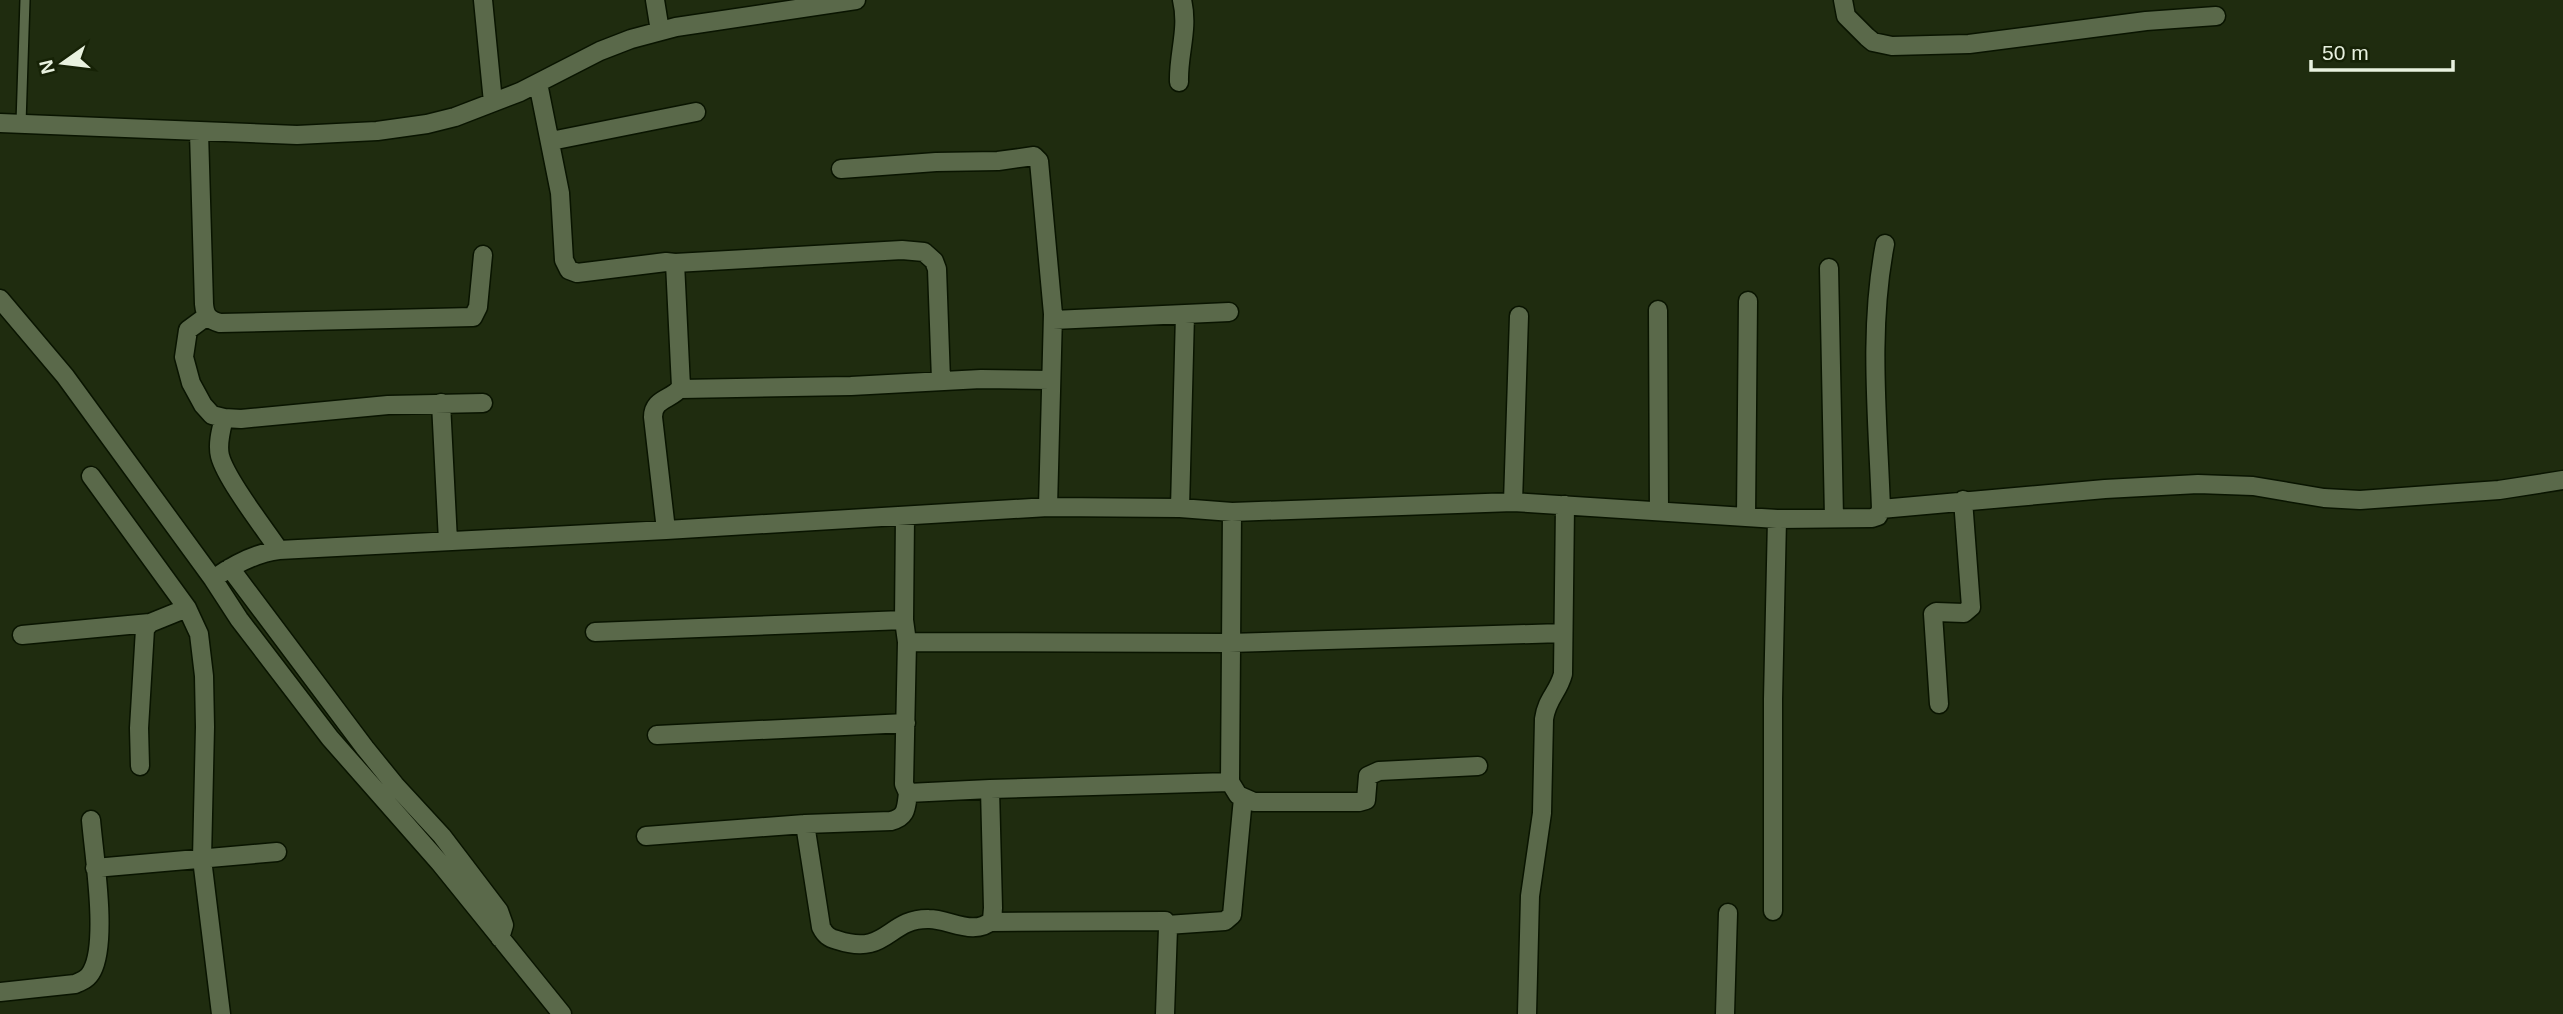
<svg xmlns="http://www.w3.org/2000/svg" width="2563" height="1014" font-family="Helvetica,sans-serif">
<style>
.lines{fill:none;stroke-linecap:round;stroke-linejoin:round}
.lane-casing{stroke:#091400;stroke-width:12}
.street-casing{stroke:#091400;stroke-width:21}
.lane{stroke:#5a694a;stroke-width:9}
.street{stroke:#5a694a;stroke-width:18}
</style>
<rect width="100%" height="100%" fill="#1f2c0f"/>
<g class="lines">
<defs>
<path id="lane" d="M 21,123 L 25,0"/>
<path id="street" d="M 483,0 L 493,102
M 655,0 L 660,31
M 1843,0 L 1846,16 L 1867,37 L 1873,42 L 1892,46 L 1969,44 L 2146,21 L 2216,16
M 1179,82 C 1178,54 1189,29 1182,0
M 538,83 L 560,193 L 564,260 L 569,270 L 577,273 L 666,262 L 675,263 L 681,387 C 672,400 653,398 653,417 L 666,530
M 0,123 L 297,135 L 377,131 L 427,124 L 455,117 L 520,92 L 600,51 L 631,39 L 676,27 L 856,0
M 199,132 L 204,304 C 205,316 209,320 220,323 L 473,317 L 478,307 L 483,255
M 551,141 L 696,112
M 841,169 L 936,162 L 998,161 L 1034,156 L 1039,161 L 1053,314 L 1048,507
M 675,263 L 902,250 L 924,252 L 934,261 L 937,269 L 941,380
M 1829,268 L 1834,518
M 0,299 L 65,376 L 213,579 L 239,619 L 330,738 L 440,863 L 562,1014
M 1658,310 L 1659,511
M 207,316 L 188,330 L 184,357 L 191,383 L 203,405 L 212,415 L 224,418 L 241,419 L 388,405 L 483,403
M 1053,320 L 1229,312
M 681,389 L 851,386 L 981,379 L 1050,380
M 441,403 L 448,541
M 224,418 C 221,430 217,444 220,456 C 226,479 264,528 279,550
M 91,476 L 187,608 L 199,634 L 204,676 L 205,727 L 202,859 L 221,1014
M 1513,502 L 1519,316
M 1180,508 L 1185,314
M 1881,509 C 1878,421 1868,331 1885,244
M 1746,517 L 1748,301
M 230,568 L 365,748 L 395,785 L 442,836 L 499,911 L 504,925 L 500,938
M 213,579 C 233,565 255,553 279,550 L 666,530 L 1048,507 L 1180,508 L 1232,512 L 1513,502 L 1777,519 L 1872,518 L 1878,516 L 1881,509 L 2105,489 L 2198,484 L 2253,486 L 2324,498 L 2360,500 L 2499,490 L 2563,480
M 904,620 L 905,516
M 595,632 L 904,620 L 907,642 L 904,784 L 908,793 L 990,789 L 1230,782 L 1232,512
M 22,635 L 150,623
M 907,642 L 1229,643 L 1563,633
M 1939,704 L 1933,614 L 1936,612 L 1964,613 L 1971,607 L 1963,500
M 657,735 L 906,723
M 140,766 L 139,728 L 145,629 L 150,623 L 187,608
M 1230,782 L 1238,795 L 1254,802 L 1359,802 L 1366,800 L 1368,776 L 1379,771 L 1478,766
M 805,824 L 821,927 C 825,935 829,938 837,940 C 888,957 887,918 929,919 C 949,919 975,937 992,920 L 993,908 L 990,789
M 646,836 L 805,824 L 891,821 C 907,817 906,808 908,793
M 95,868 L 277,852
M 1773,911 L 1773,699 L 1777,519
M 990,922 L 1165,921 L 1168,928 L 1165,1014
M 1167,925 L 1225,921 L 1232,915 L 1243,798
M 0,992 L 75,984 C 82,981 88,979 92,971 C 108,941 94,856 91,820
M 1527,1014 L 1530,896 L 1542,813 L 1544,719 C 1547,698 1558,693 1563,674 L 1565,505
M 1725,1014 L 1728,913"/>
</defs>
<use href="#lane" class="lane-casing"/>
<use href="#street" class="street-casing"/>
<use href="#lane" class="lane"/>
<use href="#street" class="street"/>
</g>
<g transform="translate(63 63) rotate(256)" stroke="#162206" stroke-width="5" paint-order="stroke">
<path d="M0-5L12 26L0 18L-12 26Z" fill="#e8f1df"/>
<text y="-10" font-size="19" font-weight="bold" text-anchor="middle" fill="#e8f1df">N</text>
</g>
<path d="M2311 60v10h142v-10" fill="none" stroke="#e8f1df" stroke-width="3.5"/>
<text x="2322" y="60" font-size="21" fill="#e8f1df" stroke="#162206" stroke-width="5" paint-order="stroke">50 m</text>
</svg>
